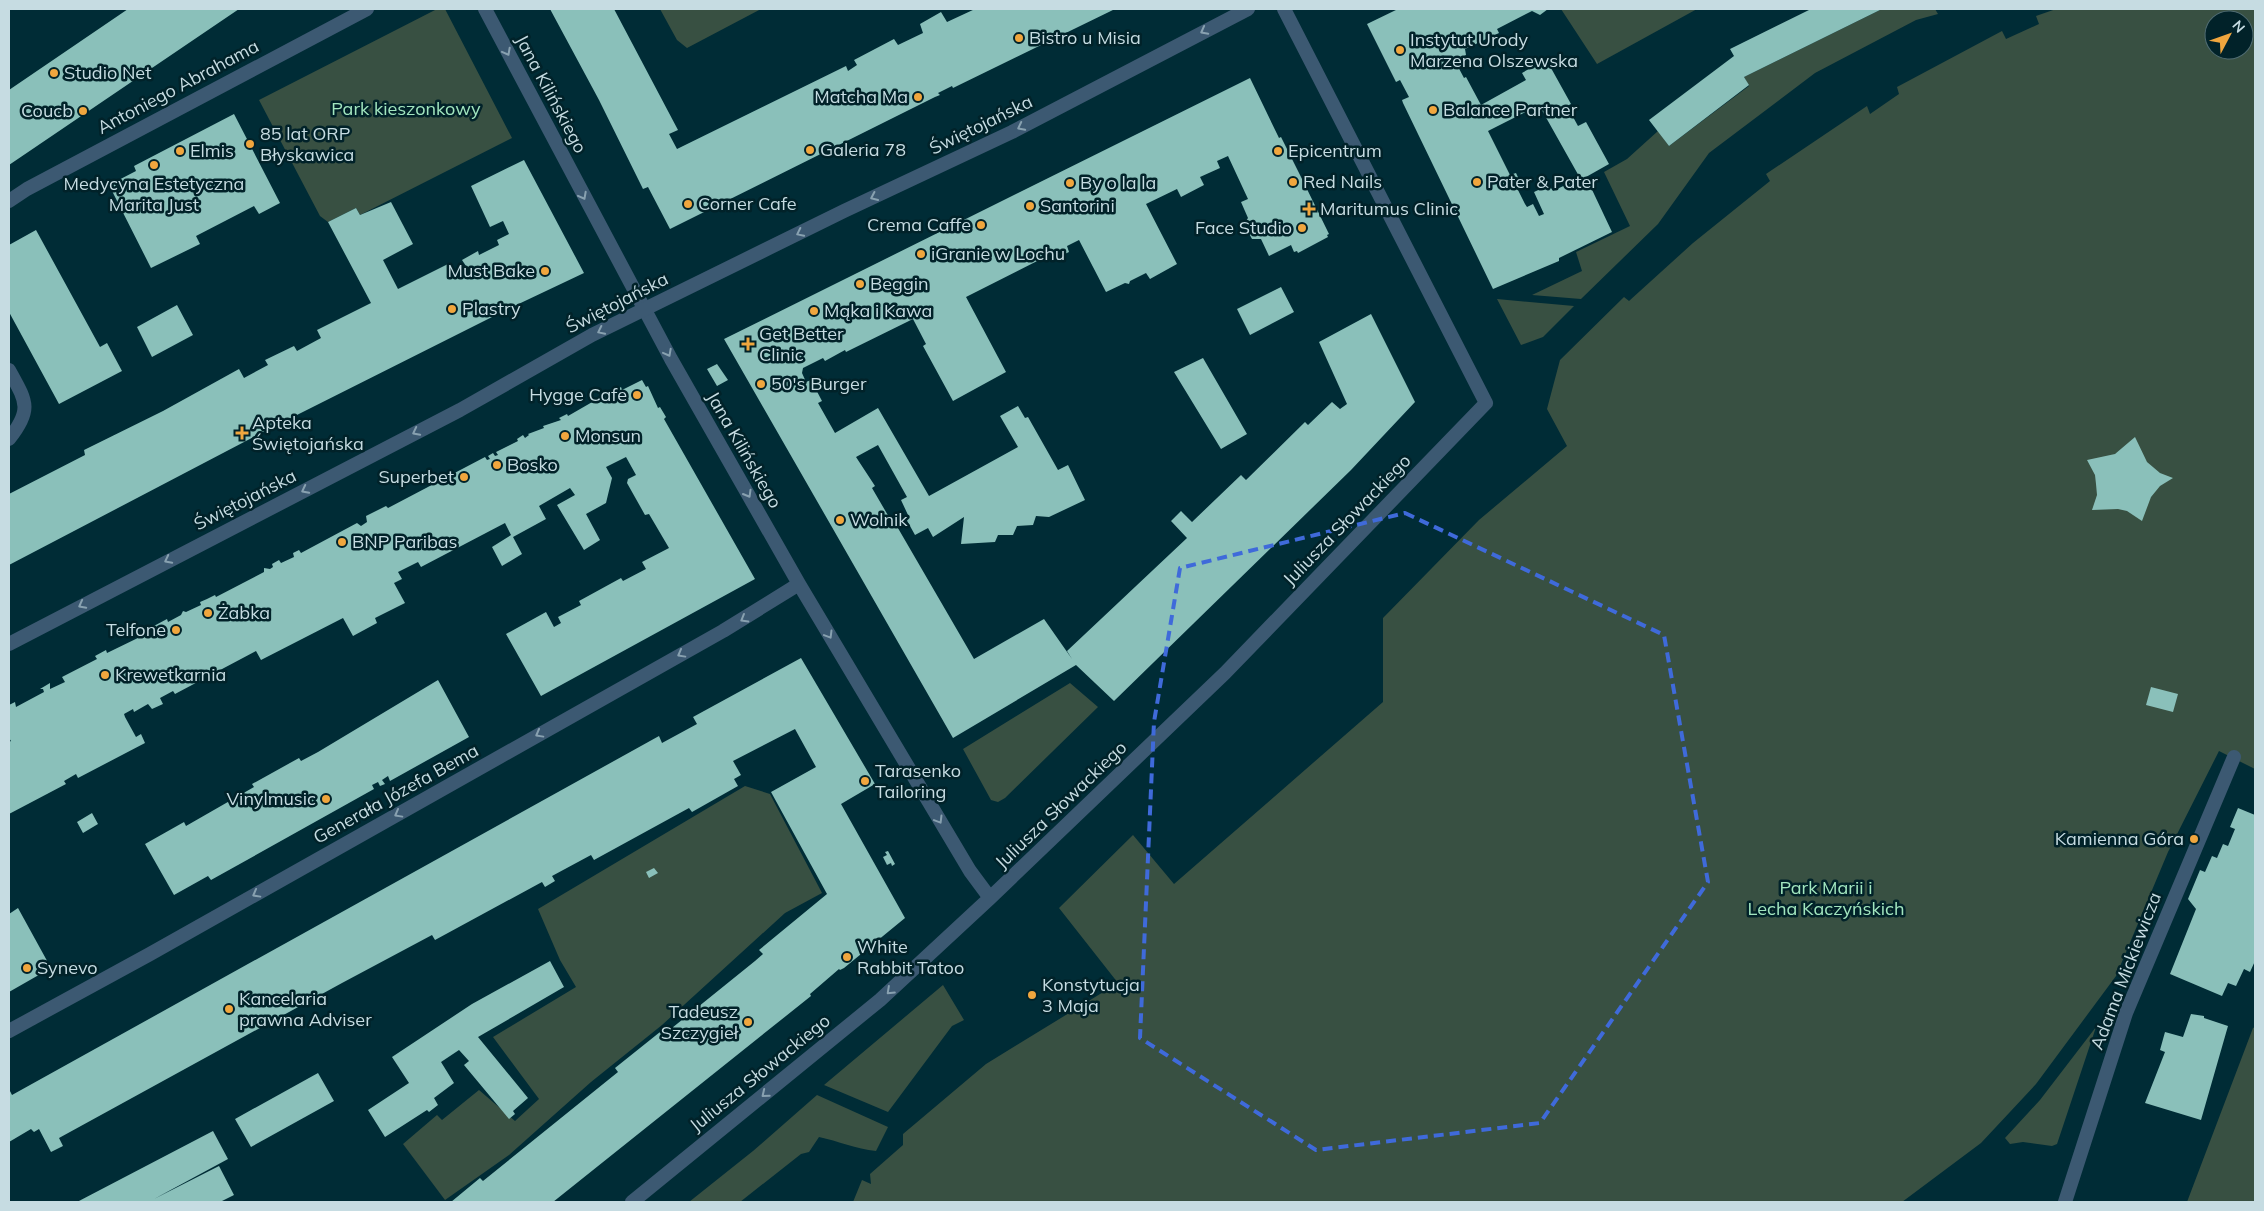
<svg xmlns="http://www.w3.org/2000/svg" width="2264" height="1211" font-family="Mulish,sans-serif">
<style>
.green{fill:#385042;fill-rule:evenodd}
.building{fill:#8ac0ba;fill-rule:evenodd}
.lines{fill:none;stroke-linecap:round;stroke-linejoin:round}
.minor{stroke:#3c5972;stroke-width:14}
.tertiary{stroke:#3c5972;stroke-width:14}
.oneway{stroke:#88a1b0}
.marked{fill:none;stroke:#3f6ada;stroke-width:4;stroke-dasharray:10 6;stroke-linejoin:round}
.poi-dot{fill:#f0a63e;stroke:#012229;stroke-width:2}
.labels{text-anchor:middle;stroke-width:5;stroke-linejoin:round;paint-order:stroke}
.poi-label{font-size:18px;fill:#c6dce2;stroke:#012229;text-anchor:start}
.street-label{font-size:18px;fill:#c6dce2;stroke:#012229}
.park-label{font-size:18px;fill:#a2e6bf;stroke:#012229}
</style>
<rect width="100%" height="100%" fill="#002c36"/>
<path class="green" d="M 437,9 L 445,9 L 512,138 L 360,215 L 356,208 L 328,222 L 320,216 L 259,100 Z
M 660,9 L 761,9 L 687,48 L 677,40 Z
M 1561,9 L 1697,9 L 1597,64 Z
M 1882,9 L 1935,9 L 1938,14 L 1916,20 L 1815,73 L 1709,153 L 1658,224 L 1581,299 L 1532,295 L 1582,271 L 1576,252 L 1630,226 L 1604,172 L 1627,159 L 1658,131 L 1669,146 L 1749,86 L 1744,77 Z
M 2056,9 L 2255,9 L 2255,769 L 2219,751 L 2168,852 L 2116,976 L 2036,1084 L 1981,1143 L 1902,1202 L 853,1202 L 862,1180 L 871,1184 L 870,1174 L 903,1145 L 903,1134 L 986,1064 L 1118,983 L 1059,908 L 1133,835 L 1174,884 L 1383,702 L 1383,618 L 1479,520 L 1567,446 L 1547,409 L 1560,360 L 1624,297 L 1629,301 L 1693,243 L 1770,181 L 1766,174 L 1867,106 L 1870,114 L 1899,94 L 1897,87 L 2002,31 L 2006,39 L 2039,24 L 2036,16 ZM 2214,20 L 2244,20 L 2244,50 L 2214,50 Z
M 1497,299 L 1574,306 L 1543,337 L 1521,345 Z
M 1070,683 L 1098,707 L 1005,798 L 998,802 L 991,800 L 963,749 Z
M 745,786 L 770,794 L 822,893 L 785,913 L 662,1025 L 591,1082 L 509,1155 L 445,1200 L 403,1144 L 437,1115 L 442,1120 L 479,1090 L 515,1121 L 539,1099 L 493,1037 L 576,987 L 560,960 L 538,909 Z
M 943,985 L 964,1020 L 952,1026 L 888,1112 L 824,1085 Z
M 2096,1027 L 2057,1144 L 2052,1146 L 2023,1142 L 2010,1144 L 2005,1138 L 2040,1100 Z
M 2255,1027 L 2255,1202 L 2187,1202 L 2253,1028 Z
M 817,1095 L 888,1127 L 876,1151 C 856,1149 838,1141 819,1137 L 809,1152 L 801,1154 L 740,1202 L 689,1202 L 753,1151 Z"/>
<path class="building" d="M 128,9 L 239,9 L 9,165 L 9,90 Z
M 550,9 L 614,9 L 678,130 L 669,134 L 677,149 L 846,66 L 848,71 L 857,65 L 854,60 L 894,39 L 898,45 L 923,33 L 920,24 L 941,12 L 947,22 L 975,9 L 1115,9 L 953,88 L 952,86 L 938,93 L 940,95 L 935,97 L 670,229 L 648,187 L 643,189 L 599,100 Z
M 1398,9 L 1548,9 L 1540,15 L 1532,11 L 1497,29 L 1499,33 L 1465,49 L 1466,55 L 1455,61 L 1464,78 L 1466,77 L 1481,105 L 1526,80 L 1522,73 L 1546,59 L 1571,104 L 1567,106 L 1578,126 L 1586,122 L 1609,164 L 1586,177 L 1612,232 L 1559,258 L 1559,261 L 1493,289 L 1403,103 L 1402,100 L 1409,97 L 1400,80 L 1396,82 L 1367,24 ZM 1539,105 L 1580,178 L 1553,191 L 1549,185 L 1534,192 L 1544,214 L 1539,216 L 1533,204 L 1527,207 L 1525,204 L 1518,190 L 1522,186 L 1516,173 L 1510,175 L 1488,131 Z
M 1811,9 L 1882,9 L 1744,77 L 1749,85 L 1669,146 L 1649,120 L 1734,56 L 1730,49 Z
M 1250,78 L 1279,138 L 1281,137 L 1304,183 L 1329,234 L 1327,235 L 1328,237 L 1298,253 L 1297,251 L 1294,252 L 1291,245 L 1269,256 L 1261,239 L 1252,239 L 1244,224 L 1248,218 L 1241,202 L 1248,199 L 1228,156 L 1217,161 L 1220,168 L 1200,177 L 1204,185 L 1181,197 L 1177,189 L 1146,204 L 1177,264 L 1150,279 L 1146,273 L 1130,281 L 1129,284 L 1125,283 L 1106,292 L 1079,240 L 1067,246 L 1069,252 L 1054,259 L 1051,254 L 966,297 L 1006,372 L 953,401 L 923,346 L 926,344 L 913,319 L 846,352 L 845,350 L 825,361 L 823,358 L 803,368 L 802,373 L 806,382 L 811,380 L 822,401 L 818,403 L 835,433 L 878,408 L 929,496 L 1018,447 L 1000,416 L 1018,406 L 1025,418 L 1028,417 L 1058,470 L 1068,465 L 1085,500 L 1049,517 L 1036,516 L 1033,525 L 1017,526 L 1013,535 L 998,535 L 995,542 L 961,544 L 964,517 L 933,537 L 928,528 L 915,535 L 905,517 L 908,515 L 901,500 L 907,497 L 878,445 L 856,457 L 875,486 L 872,488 L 893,524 L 895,523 L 974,659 L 1044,619 L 1072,659 L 1067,651 L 1187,538 L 1171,521 L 1181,511 L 1192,522 L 1241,475 L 1246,480 L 1305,422 L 1308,425 L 1332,402 L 1340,409 L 1347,404 L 1319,342 L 1371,314 L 1415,402 L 1351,470 L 1114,701 L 1076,665 L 953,738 L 724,339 Z
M 234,114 L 280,203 L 259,214 L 254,206 L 196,236 L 200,244 L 151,268 L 109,185 L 136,171 L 134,166 Z
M 524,160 L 584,273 L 508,309 L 269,429 L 9,565 L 9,494 L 85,455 L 84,450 L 163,411 L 239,369 L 244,378 L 268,365 L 265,360 L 294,346 L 297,351 L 321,338 L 317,330 L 371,303 L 328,222 L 356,208 L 360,215 L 391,202 L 413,244 L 383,260 L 398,289 L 448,264 L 452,273 L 466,266 L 462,260 L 478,251 L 479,255 L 499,245 L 497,240 L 509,234 L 503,221 L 490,227 L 471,186 Z
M 36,230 L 100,347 L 107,343 L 122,371 L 59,404 L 9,312 L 9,245 Z
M 1281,287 L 1294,312 L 1250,335 L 1237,309 Z
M 177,305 L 193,335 L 152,357 L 137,327 Z
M 1203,358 L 1247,434 L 1221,449 L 1174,372 Z
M 717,364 L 728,380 L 717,386 L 707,369 Z
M 642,380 L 646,387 L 648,386 L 658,408 L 660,407 L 666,417 L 664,419 L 755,579 L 541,696 L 506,634 L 546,612 L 554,627 L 561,623 L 558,617 L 581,605 L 579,601 L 621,578 L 623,581 L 646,569 L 642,562 L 669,548 L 649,514 L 645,515 L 627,483 L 628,479 L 636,475 L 626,457 L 606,467 L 612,478 L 606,503 L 586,514 L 600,540 L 584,550 L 557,505 L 575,495 L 570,488 L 539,506 L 546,519 L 513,537 L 522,554 L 502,566 L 492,547 L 511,535 L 505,523 L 421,567 L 418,562 L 398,572 L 402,579 L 394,583 L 405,603 L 375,618 L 377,623 L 353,636 L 343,618 L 261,660 L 256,651 L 175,694 L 173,691 L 160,698 L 163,704 L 152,709 L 148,704 L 134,712 L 133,709 L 124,714 L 125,717 L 136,737 L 141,734 L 145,743 L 78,778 L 76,774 L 64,781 L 66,784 L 9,814 L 9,742 L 11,741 L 9,738 L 9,705 L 15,702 L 16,707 L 44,692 L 43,689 L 40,689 L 50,683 L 50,689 L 65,682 L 62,677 L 97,659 L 95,656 L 106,650 L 107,653 L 144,635 L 153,630 L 152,627 L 167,619 L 168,622 L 181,615 L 183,611 L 186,612 L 201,605 L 200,602 L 207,599 L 215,595 L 216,597 L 264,572 L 264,568 L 270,569 L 273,567 L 272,564 L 279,560 L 281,563 L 294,557 L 293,553 L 299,550 L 301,553 L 357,523 L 361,526 L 367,522 L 366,516 L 386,506 L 388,508 L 485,457 L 487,460 L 490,459 L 488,456 L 493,453 L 495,456 L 498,455 L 496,452 L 518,441 L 517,439 L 523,435 L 525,438 L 529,435 L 528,434 L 544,428 L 543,426 L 561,420 L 559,418 L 567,414 L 568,416 L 594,401 L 614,394 L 613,392 L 621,387 L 622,390 Z
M 2135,437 L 2147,462 L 2160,473 L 2173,478 L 2160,486 L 2151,497 L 2142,521 L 2127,511 L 2118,509 L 2092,510 L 2097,495 L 2096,484 L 2095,475 L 2087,460 L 2115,454 Z
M 801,658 L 875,784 L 841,804 L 905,918 L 844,968 L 840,970 L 839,969 L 810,994 L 811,996 L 553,1202 L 451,1202 L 480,1178 L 483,1181 L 618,1072 L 615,1068 L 665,1028 L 667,1032 L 755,961 L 763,954 L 759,950 L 827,894 L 771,792 L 816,767 L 795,729 L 733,761 L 741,775 L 734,779 L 738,786 L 692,812 L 689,808 L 594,860 L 591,855 L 552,876 L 555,881 L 545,887 L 542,882 L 435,940 L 432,935 L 342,983 L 59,1138 L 63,1146 L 51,1152 L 39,1129 L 34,1132 L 31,1129 L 9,1142 L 9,1089 L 12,1095 L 659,736 L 662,743 L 697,724 L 693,717 Z
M 438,680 L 469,737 L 390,781 L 388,776 L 382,780 L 385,784 L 380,786 L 378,782 L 372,785 L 374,789 L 211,880 L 208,876 L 174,895 L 145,844 L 184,822 L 186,826 L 254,787 L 252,784 L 299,758 L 301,761 L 318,752 Z
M 2151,687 L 2178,694 L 2173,712 L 2146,705 Z
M 2238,808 L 2255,815 L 2255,961 L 2250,972 L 2244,969 L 2236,986 L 2228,983 L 2222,996 L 2170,974 L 2196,909 L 2188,899 L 2200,870 L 2205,872 L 2212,856 L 2217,858 L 2223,844 L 2228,846 L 2235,829 L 2230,827 Z
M 92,813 L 98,824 L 83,833 L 77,822 Z
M 888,851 L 895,864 L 892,866 L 891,863 L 887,865 L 883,857 L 887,855 L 885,852 Z
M 654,868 L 658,873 L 649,878 L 646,872 Z
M 18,908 L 51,968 L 9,992 L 9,914 Z
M 550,961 L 564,987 L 478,1037 L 528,1098 L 513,1111 L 515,1114 L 509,1119 L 464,1065 L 469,1061 L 459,1050 L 441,1062 L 454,1083 L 434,1098 L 438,1105 L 429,1112 L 427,1110 L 385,1137 L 368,1110 L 409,1083 L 392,1057 L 472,1004 Z
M 2191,1014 L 2204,1016 L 2204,1018 L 2228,1026 L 2201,1120 L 2145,1103 L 2165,1052 L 2160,1050 L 2165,1032 L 2183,1037 Z
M 318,1073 L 334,1101 L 251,1147 L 235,1119 Z
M 213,1131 L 228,1159 L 154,1199 L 219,1166 L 234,1195 L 220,1202 L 77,1202 Z"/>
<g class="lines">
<path class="minor" d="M 485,9 L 671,359 L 799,584 L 970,871 L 990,898
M 9,201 L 27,189 L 367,9
M 9,370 C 26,401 33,409 9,439
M 9,1031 L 150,954 L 723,631 L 799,584
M 632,1202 L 880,1000 L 990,898 L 1225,673 L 1486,403 L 1284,9
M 2065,1202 L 2126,1013 L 2234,757"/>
<path class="tertiary" d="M 9,644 L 460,410 L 592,335 L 844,211 L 1012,132 L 1248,9"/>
</g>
<defs><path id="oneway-chevron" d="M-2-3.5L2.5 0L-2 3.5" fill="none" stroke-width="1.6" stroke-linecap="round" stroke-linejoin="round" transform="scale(1.25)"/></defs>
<g class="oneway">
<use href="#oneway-chevron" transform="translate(1204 31) rotate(152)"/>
<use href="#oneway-chevron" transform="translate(507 52) rotate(62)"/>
<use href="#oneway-chevron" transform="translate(1021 127) rotate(153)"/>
<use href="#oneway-chevron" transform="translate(583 196) rotate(62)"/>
<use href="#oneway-chevron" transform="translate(874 197) rotate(155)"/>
<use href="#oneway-chevron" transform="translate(800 233) rotate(154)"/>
<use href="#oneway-chevron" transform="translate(601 331) rotate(154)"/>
<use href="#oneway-chevron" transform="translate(668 353) rotate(62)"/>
<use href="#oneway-chevron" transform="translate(416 432) rotate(153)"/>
<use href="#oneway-chevron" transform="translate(305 490) rotate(153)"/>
<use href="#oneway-chevron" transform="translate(748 494) rotate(60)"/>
<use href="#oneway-chevron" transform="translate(168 560) rotate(153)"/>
<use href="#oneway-chevron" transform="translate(82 605) rotate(152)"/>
<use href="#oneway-chevron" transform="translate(744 619) rotate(150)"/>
<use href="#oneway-chevron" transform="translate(829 635) rotate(59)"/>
<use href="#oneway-chevron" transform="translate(681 654) rotate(151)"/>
<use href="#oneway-chevron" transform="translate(539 734) rotate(151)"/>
<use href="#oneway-chevron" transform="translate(398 814) rotate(151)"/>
<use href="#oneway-chevron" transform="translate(939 820) rotate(59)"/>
<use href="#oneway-chevron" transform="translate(256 894) rotate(151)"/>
<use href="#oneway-chevron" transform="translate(890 991) rotate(137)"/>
<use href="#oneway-chevron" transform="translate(765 1094) rotate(141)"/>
</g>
<path class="marked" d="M 1405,513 L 1664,635 L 1708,882 L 1540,1123 L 1316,1150 L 1140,1038 L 1154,722 L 1180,568 Z"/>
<g class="poi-dot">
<circle cx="1019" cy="38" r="5"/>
<circle cx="1400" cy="50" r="5"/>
<circle cx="54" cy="73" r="5"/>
<circle cx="918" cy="97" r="5"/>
<circle cx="1433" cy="110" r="5"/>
<circle cx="83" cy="111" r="5"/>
<circle cx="250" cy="144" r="5"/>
<circle cx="810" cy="150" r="5"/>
<circle cx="180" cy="151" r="5"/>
<circle cx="1278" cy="151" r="5"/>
<circle cx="154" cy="165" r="5"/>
<circle cx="1293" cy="182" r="5"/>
<circle cx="1477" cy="182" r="5"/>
<circle cx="1070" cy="183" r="5"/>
<circle cx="688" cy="204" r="5"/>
<circle cx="1030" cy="206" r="5"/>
<path d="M1306.5 201.5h5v5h5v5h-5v5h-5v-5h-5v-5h5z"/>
<circle cx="981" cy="225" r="5"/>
<circle cx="1302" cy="228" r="5"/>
<circle cx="921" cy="254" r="5"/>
<circle cx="545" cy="271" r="5"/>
<circle cx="860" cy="284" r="5"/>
<circle cx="452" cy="309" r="5"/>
<circle cx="814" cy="311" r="5"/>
<path d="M745.5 336.5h5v5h5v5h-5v5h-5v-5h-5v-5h5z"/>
<circle cx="761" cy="384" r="5"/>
<circle cx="637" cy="395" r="5"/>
<path d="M239.5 425.5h5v5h5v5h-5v5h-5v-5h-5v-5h5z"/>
<circle cx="565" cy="436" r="5"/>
<circle cx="497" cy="465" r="5"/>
<circle cx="464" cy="477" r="5"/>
<circle cx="840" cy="520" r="5"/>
<circle cx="342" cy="542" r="5"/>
<circle cx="208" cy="613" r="5"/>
<circle cx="176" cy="630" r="5"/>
<circle cx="105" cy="675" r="5"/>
<circle cx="865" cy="781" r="5"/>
<circle cx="326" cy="799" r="5"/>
<circle cx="2194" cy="839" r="5"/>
<circle cx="847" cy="957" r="5"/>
<circle cx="27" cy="968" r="5"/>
<circle cx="1032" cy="995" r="5"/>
<circle cx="229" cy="1009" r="5"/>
<circle cx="748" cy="1022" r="5"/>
</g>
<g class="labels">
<g class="poi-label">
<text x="1029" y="44">Bistro u Misia</text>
<text x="1410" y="46">Instytut Urody<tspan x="1410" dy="21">Marzena Olszewska</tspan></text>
<text x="64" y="79">Studio Net</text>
<text x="908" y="103" text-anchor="end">Matcha Ma</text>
<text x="1443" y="116">Balance Partner</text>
<text x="73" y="117" text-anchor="end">Coucb</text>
<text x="260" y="140">85 lat ORP<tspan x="260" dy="21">Błyskawica</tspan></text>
<text x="820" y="156">Galeria 78</text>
<text x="190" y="157">Elmis</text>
<text x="1288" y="157">Epicentrum</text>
<text x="1303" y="188">Red Nails</text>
<text x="1487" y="188">Pater &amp; Pater</text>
<text x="1080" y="189">By o la la</text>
<text x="154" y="190" text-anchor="middle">Medycyna Estetyczna<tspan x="154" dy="21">Marita Just</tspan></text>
<text x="698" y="210">Corner Cafe</text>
<text x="1040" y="212">Santorini</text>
<text x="1320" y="215">Maritumus Clinic</text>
<text x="971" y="231" text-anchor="end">Crema Caffe</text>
<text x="1292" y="234" text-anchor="end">Face Studio</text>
<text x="931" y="260">iGranie w Lochu</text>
<text x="535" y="277" text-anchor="end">Must Bake</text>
<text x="870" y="290">Beggin</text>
<text x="462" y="315">Plastry</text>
<text x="824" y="317">Mąka i Kawa</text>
<text x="759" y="340">Get Better<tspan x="759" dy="21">Clinic</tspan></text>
<text x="771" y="390">50's Burger</text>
<text x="627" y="401" text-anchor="end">Hygge Cafe</text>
<text x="252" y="429">Apteka<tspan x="252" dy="21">Świętojańska</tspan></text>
<text x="575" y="442">Monsun</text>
<text x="507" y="471">Bosko</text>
<text x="454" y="483" text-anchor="end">Superbet</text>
<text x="850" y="526">Wolnik</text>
<text x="352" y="548">BNP Paribas</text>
<text x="218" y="619">Żabka</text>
<text x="166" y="636" text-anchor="end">Telfone</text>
<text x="115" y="681">Krewetkarnia</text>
<text x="875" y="777">Tarasenko<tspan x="875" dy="21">Tailoring</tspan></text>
<text x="316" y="805" text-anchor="end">Vinylmusic</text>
<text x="2184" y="845" text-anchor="end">Kamienna Góra</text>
<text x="857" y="953">White<tspan x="857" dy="21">Rabbit Tatoo</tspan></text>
<text x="37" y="974">Synevo</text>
<text x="1042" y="991">Konstytucja<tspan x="1042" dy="21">3 Maja</tspan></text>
<text x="239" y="1005">Kancelaria<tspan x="239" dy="21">prawna Adviser</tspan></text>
<text x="738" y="1018" text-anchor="end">Tadeusz<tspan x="738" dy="21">Szczygieł</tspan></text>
</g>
<g class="street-label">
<text transform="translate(178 87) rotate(-28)" y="6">Antoniego Abrahama</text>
<text transform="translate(551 94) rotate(62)" y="6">Jana Kilińskiego</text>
<text transform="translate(981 125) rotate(-26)" y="6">Świętojańska</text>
<text transform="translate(617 303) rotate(-27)" y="6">Świętojańska</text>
<text transform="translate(744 450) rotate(60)" y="6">Jana Kilińskiego</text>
<text transform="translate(245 500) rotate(-27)" y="6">Świętojańska</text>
<text transform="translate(1347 520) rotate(-46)" y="6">Juliusza Słowackiego</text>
<text transform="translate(396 794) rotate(-29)" y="6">Generała Józefa Bema</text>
<text transform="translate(1061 805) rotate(-44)" y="6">Juliusza Słowackiego</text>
<text transform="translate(2126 971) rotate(-69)" y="6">Adama Mickiewicza</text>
<text transform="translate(760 1073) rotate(-39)" y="6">Juliusza Słowackiego</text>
</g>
<g class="park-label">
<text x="406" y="115">Park kieszonkowy</text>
<text x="1826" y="894">Park Marii i<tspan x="1826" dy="21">Lecha Kaczyńskich</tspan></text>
</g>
</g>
<rect width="2264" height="1211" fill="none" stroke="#c6dce2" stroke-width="20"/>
<g transform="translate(2229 35) rotate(49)"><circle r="24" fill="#012229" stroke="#506c73"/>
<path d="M0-4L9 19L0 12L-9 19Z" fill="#f0a63e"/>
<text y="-8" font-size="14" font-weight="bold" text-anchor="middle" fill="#c6dce2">N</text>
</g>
</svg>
